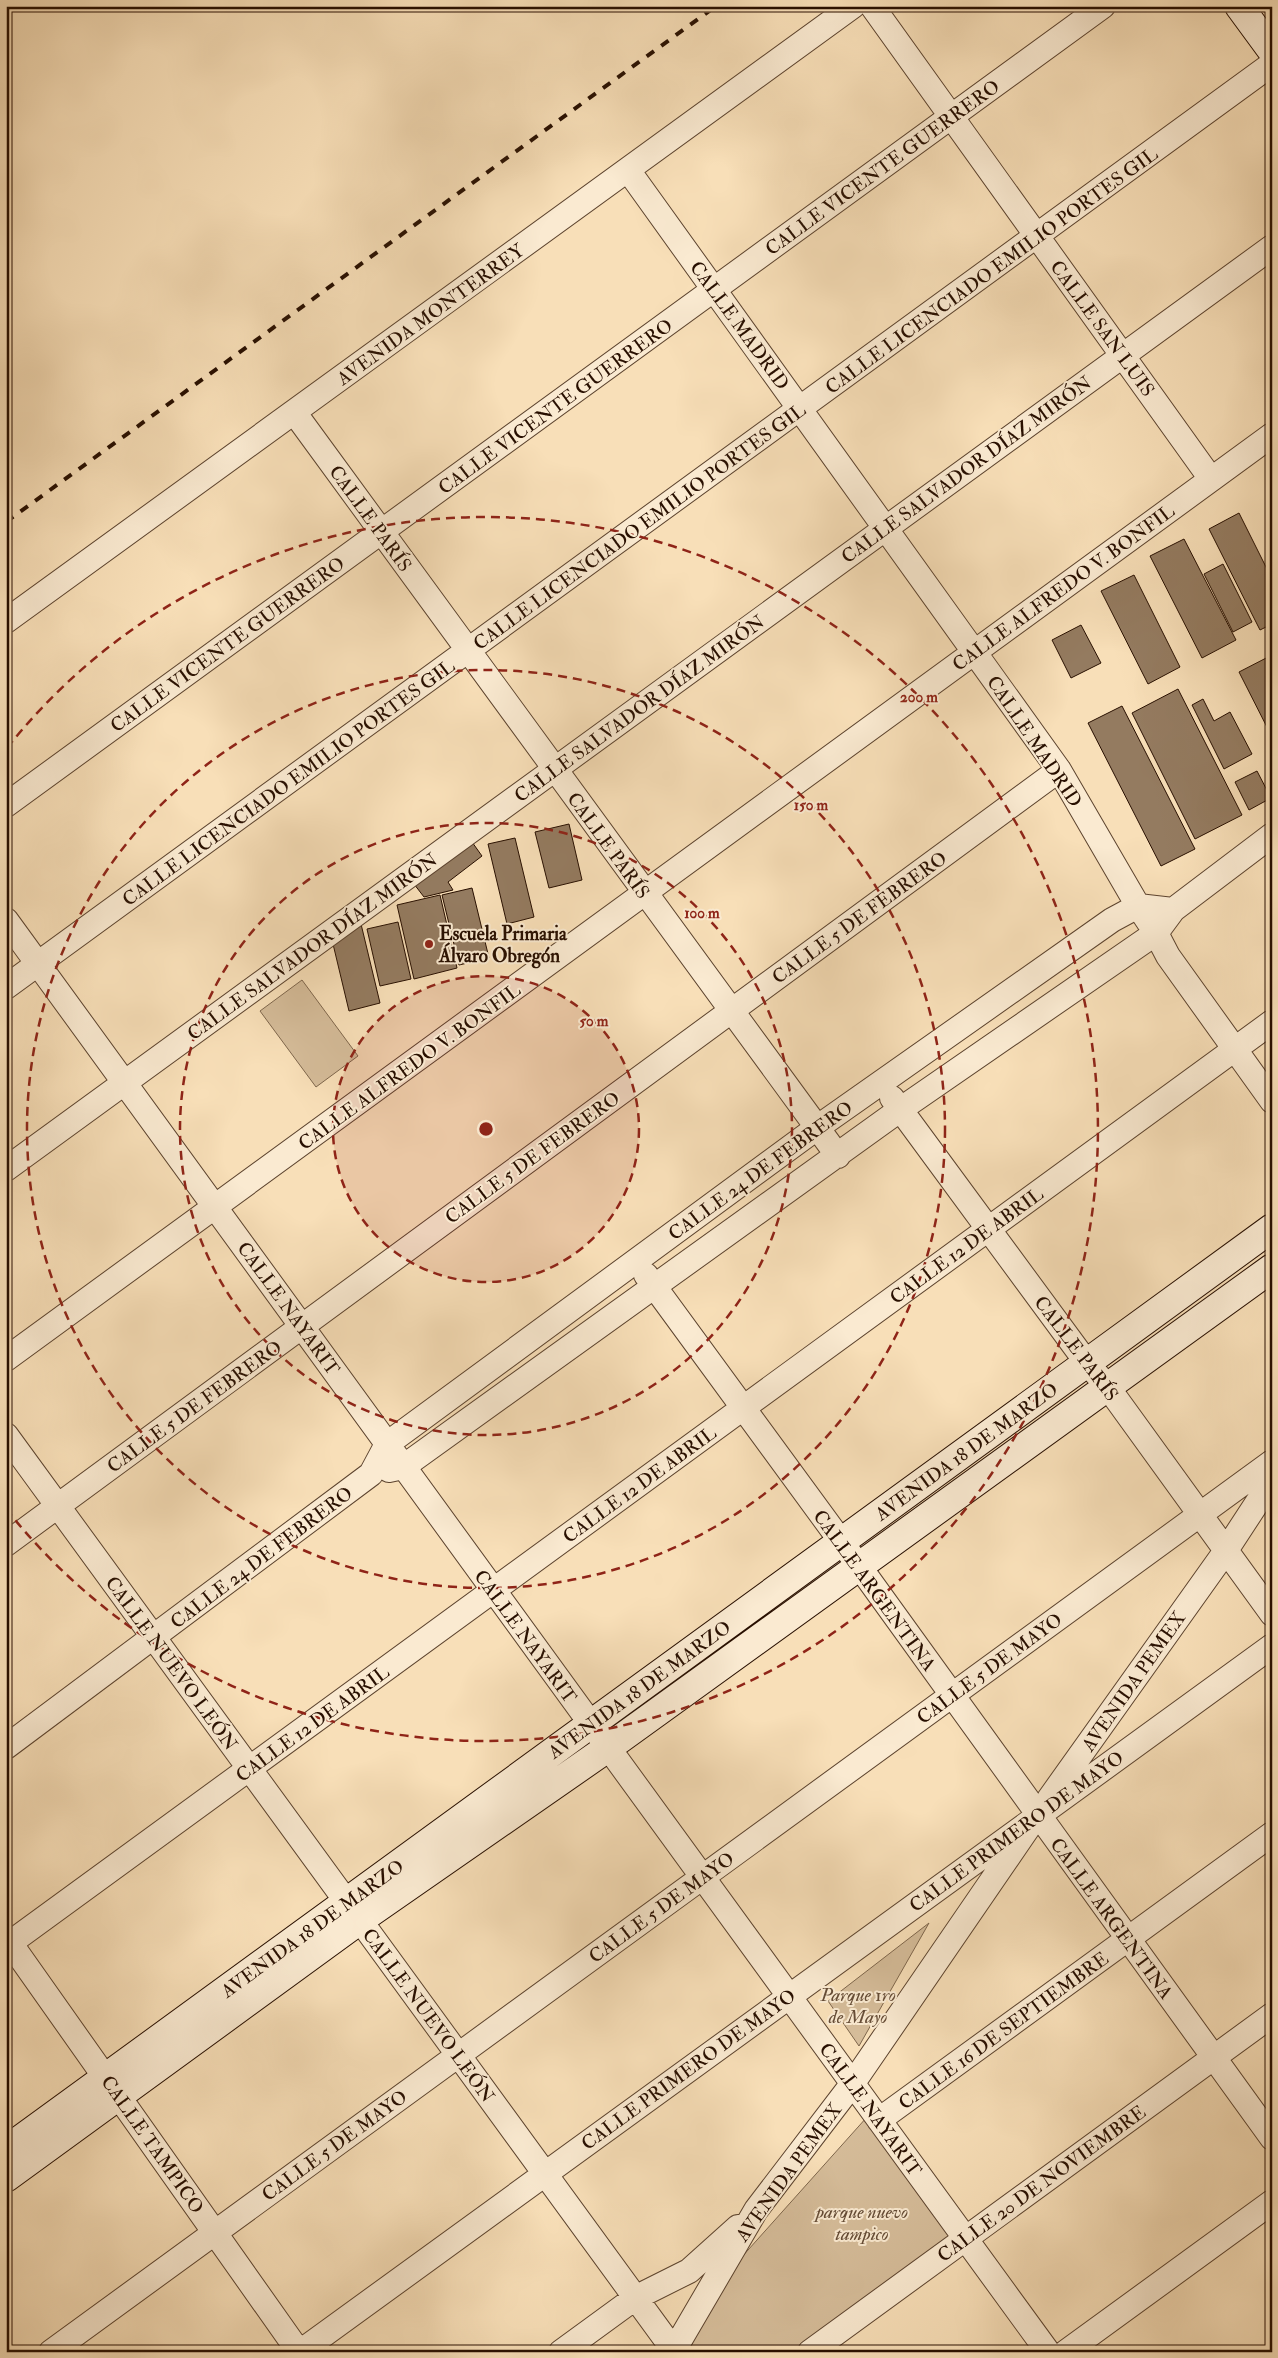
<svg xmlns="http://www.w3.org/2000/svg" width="1278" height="2358" font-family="'IM FELL Double Pica',serif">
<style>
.park{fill:#d5bc99;stroke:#7e664c}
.building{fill:#947b60;stroke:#280f00}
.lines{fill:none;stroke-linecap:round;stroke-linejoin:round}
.street-casing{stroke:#5c432e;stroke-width:26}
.secondary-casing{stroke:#280f00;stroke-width:30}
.street{stroke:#faead1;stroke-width:24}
.secondary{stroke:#faead1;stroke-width:28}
.rail{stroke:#280f00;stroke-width:4;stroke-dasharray:9 9;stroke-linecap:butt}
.ring{fill:none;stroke:#8f2418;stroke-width:2.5;stroke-dasharray:9 6}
.poi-dot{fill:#8f2418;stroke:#faead1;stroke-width:2}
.labels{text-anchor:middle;stroke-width:4;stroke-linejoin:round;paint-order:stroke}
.street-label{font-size:19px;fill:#280f00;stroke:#faead1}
.poi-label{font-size:19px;font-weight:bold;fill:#280f00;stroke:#faead1;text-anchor:start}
.park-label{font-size:19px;font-style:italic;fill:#654c36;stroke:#faead1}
.centre{fill:#8f2418;stroke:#faead1;stroke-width:2.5}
.ring-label{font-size:15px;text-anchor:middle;font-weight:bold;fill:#8f2418;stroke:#faead1;stroke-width:4;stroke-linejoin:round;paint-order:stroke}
</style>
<rect width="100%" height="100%" fill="#f8dfb8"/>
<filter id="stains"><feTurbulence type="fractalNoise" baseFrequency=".004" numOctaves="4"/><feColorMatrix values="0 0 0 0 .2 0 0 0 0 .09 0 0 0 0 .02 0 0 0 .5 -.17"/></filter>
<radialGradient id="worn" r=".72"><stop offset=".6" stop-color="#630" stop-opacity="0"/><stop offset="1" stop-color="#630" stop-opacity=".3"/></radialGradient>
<path class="park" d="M 302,980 L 358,1056 L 316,1087 L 260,1011 Z
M 929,1923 L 859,2046 L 828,2001 Z
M 867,2117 L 956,2236 L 798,2352 L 683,2352 L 723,2278 Z"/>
<path class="building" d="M 1239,513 L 1272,579 L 1272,624 L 1260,630 L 1209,529 Z
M 1184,539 L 1236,640 L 1202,658 L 1150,556 Z
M 1223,564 L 1252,622 L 1233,632 L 1204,574 Z
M 1134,575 L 1180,667 L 1148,684 L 1101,591 Z
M 1081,625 L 1101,663 L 1071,678 L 1052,640 Z
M 1272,655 L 1272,737 L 1239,672 Z
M 1178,689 L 1242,815 L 1195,839 L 1132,713 Z
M 1203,699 L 1214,721 L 1230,712 L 1252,754 L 1224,769 L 1192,705 Z
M 1122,706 L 1195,849 L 1161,866 L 1088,723 Z
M 1257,771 L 1271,798 L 1249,810 L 1235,782 Z
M 569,824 L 582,880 L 549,888 L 535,832 Z
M 515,838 L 534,917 L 507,924 L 488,844 Z
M 472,842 L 482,856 L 448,882 L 453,890 L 424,897 L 414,884 Z
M 472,888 L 489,958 L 459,965 L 442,895 Z
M 440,895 L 457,968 L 414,979 L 397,905 Z
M 398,922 L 411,979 L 380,986 L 367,929 Z
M 361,924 L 380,1003 L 349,1011 L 333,944 Z"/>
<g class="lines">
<defs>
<path id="street" d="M 872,6 L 1211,479
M 628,170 L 1059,770 L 1138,906 L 1156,933 L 1168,956 L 1272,1101
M 294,412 L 838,1156
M 6,621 L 853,6
M 6,805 L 1103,6
M 6,920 L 1048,2352
M 6,987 L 1272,64
M 892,1098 L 1087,1363 L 1107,1386 L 1272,1614
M 6,1169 L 1272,247
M 646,1275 L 859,1566 L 1272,2138
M 6,1359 L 1272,435
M 6,1435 L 675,2352
M 389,1470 L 403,1467 L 901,1109 L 1156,933 L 1173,910 L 1272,835
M 6,1544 L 1059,770
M 6,1747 L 371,1474 L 387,1444 L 818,1127 L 1112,920 L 1138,906 L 1173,910
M 1049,1799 L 1225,1552 L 1272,1480
M 6,1937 L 299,2352
M 6,1946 L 1272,1022
M 879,2120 L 1272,1834
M 51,2352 L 1272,1462
M 300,2352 L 1272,1646
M 561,2352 L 635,2298 L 689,2271 L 738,2227
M 673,2352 L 756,2210 L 853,2083 L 1028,1828
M 810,2352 L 1272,2015
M 1066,2352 L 1272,2202"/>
<path id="secondary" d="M 1239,6 L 1272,51
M 6,2150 L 1272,1228
M 6,2178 L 360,1920 L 609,1747 L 1272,1268"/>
</defs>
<use href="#street" class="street-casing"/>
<use href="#secondary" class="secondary-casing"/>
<use href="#street" class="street"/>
<use href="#secondary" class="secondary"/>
<path class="rail" d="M 6,522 L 716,6"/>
</g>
<circle cx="486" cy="1129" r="153" fill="#8f2418" fill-opacity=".12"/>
<g class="ring">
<circle cx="486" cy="1129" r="153"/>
<circle cx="486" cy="1129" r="306"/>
<circle cx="486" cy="1129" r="459"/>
<path d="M7 748A612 612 0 1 1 7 1510"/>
</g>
<circle class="poi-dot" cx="429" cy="944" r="5"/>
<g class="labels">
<g class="street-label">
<text transform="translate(882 167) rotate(-36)" y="7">CALLE VICENTE GUERRERO</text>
<text transform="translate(991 270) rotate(-36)" y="7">CALLE LICENCIADO EMILIO PORTES GIL</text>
<text transform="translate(430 314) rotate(-36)" y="7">AVENIDA MONTERREY</text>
<text transform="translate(740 325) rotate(54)" y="7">CALLE MADRID</text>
<text transform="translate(1103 328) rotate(54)" y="7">CALLE SAN LUIS</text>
<text transform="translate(555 406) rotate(-36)" y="7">CALLE VICENTE GUERRERO</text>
<text transform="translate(966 469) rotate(-36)" y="7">CALLE SALVADOR DÍAZ MIRÓN</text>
<text transform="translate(371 518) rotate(54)" y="7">CALLE PARÍS</text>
<text transform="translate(639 526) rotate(-36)" y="7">CALLE LICENCIADO EMILIO PORTES GIL</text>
<text transform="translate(1063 587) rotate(-36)" y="7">CALLE ALFREDO V. BONFIL</text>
<text transform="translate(227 644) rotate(-36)" y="7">CALLE VICENTE GUERRERO</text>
<text transform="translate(639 708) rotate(-36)" y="7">CALLE SALVADOR DÍAZ MIRÓN</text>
<text transform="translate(1035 741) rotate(56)" y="7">CALLE MADRID</text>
<text transform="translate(288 782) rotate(-36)" y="7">CALLE LICENCIADO EMILIO PORTES GIL</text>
<text transform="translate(609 845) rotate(54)" y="7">CALLE PARÍS</text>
<text transform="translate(859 917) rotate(-36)" y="7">CALLE 5 DE FEBRERO</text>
<text transform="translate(312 946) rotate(-36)" y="7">CALLE SALVADOR DÍAZ MIRÓN</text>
<text transform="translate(409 1066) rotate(-36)" y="7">CALLE ALFREDO V. BONFIL</text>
<text transform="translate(532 1157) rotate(-36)" y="7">CALLE 5 DE FEBRERO</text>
<text transform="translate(760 1170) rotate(-36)" y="7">CALLE 24 DE FEBRERO</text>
<text transform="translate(966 1245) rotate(-36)" y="7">CALLE 12 DE ABRIL</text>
<text transform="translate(289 1308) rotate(54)" y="7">CALLE NAYARIT</text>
<text transform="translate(1077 1348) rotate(53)" y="7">CALLE PARÍS</text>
<text transform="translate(194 1406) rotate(-36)" y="7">CALLE 5 DE FEBRERO</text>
<text transform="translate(966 1451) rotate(-36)" y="7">AVENIDA 18 DE MARZO</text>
<text transform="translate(639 1484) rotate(-36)" y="7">CALLE 12 DE ABRIL</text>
<text transform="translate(261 1557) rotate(-37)" y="7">CALLE 24 DE FEBRERO</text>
<text transform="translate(875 1590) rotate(54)" y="7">CALLE ARGENTINA</text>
<text transform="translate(526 1636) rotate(54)" y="7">CALLE NAYARIT</text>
<text transform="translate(172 1663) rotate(54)" y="7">CALLE NUEVO LEÓN</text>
<text transform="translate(989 1668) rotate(-36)" y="7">CALLE 5 DE MAYO</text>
<text transform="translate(1133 1681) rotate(-55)" y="7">AVENIDA PEMEX</text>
<text transform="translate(639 1689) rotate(-36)" y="7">AVENIDA 18 DE MARZO</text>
<text transform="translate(312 1723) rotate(-36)" y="7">CALLE 12 DE ABRIL</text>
<text transform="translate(1016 1831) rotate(-36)" y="7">CALLE PRIMERO DE MAYO</text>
<text transform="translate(661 1907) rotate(-36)" y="7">CALLE 5 DE MAYO</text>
<text transform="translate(1112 1918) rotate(54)" y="7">CALLE ARGENTINA</text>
<text transform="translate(312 1928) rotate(-36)" y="7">AVENIDA 18 DE MARZO</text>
<text transform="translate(429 2015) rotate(54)" y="7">CALLE NUEVO LEÓN</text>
<text transform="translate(1003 2030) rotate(-36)" y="7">CALLE 16 DE SEPTIEMBRE</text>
<text transform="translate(688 2069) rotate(-36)" y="7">CALLE PRIMERO DE MAYO</text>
<text transform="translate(871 2109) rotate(54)" y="7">CALLE NAYARIT</text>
<text transform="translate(153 2144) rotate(55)" y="7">CALLE TAMPICO</text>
<text transform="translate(334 2145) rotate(-36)" y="7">CALLE 5 DE MAYO</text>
<text transform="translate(788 2172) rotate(-54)" y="7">AVENIDA PEMEX</text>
<text transform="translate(1041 2183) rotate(-36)" y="7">CALLE 20 DE NOVIEMBRE</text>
</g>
<g class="poi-label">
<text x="439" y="940">Escuela Primaria<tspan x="439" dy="22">Álvaro Obregón</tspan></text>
</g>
<g class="park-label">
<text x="858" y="2001">Parque 1ro<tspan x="858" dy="22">de Mayo</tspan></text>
<text x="862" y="2218">parque nuevo<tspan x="862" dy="22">tampico</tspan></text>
</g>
</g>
<circle cx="486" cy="1129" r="8" class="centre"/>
<g class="ring-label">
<text x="919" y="702">200 m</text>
<text x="811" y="810">150 m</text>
<text x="702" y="918">100 m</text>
<text x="594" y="1026">50 m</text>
</g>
<rect width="1278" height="2358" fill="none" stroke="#f8dfb8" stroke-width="25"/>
<rect x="8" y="8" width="1263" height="2343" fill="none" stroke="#280f00" stroke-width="2.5"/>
<rect x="12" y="12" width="1253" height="2333" fill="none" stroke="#280f00"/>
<rect width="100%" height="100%" filter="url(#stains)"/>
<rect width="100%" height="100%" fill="url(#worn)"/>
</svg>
